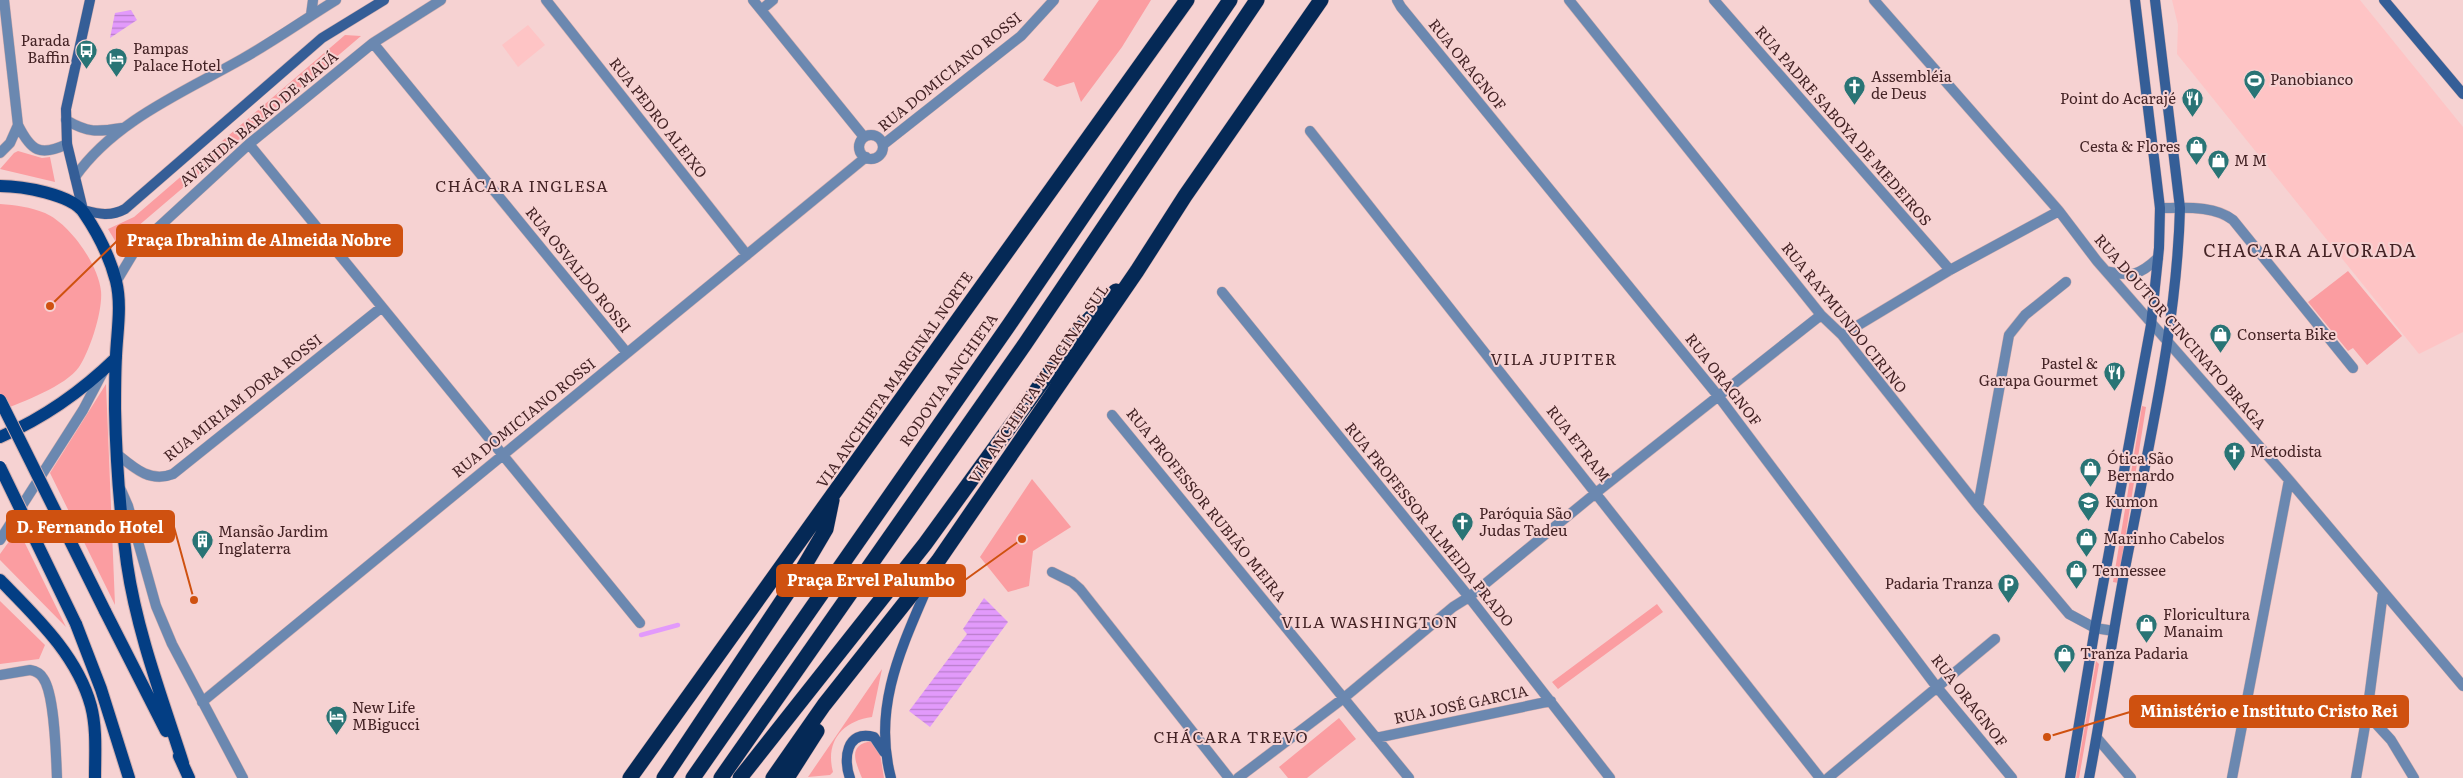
<svg xmlns="http://www.w3.org/2000/svg" width="2463" height="778" font-family="Literata,serif">
<style>
.built{fill:#fec4c5}
.green{fill:#fb9da1}
.water{fill:url(#water-rules)}
.lines{fill:none;stroke-linecap:round;stroke-linejoin:round}
.stream{stroke:#e29afb;stroke-width:4.5}
.street-casing{stroke:#d2afaf;stroke-width:11}
.secondary-casing{stroke:#d2afaf;stroke-width:11}
.primary-casing{stroke:#d2afaf;stroke-width:14}
.highway-casing{stroke:#d2afaf;stroke-width:16}
.street{stroke:#6b88b0;stroke-width:10}
.secondary{stroke:#355e97;stroke-width:10}
.primary{stroke:#033e84;stroke-width:12}
.highway{stroke:#052956;stroke-width:15}
.primary-bridge-casing{stroke:#d2afaf;stroke-width:14;stroke-linecap:butt}
.primary-bridge{stroke:#033e84;stroke-width:12}
.labels{text-anchor:middle;stroke-width:4;stroke-linejoin:round;paint-order:stroke}
.poi-label{font-size:15px;fill:#442325;stroke:#f6d2d2;text-anchor:start}
.street-label{font-size:15px;fill:#442325;stroke:#f6d2d2}
.neighbourhood-label{font-size:16px;letter-spacing:1px;fill:#442325;stroke:#f6d2d2}
.quarter-label{font-size:18px;letter-spacing:1px;fill:#442325;stroke:#f6d2d2}
.leader{fill:none;stroke:#cf5110;stroke-width:2}
.callout-dot{fill:#cf5110;stroke:#f6d2d2;stroke-width:2}
.callout{fill:#cf5110;stroke:#cf5110;stroke-width:2}
.callout-label{font-size:16px;text-anchor:middle;font-weight:bold;fill:#fff}
</style>
<defs>
<pattern id="water-rules" width="6" height="5" patternUnits="userSpaceOnUse" patternTransform="scale(1.25)"><rect width="6" height="5" fill="#e29afb"/><path d="M0 2.5h6" fill="none" stroke="#b97dcb"/></pattern>
</defs>
<rect width="100%" height="100%" fill="#f6d2d2"/>
<path class="built" d="M 2172,0 L 2360,0 L 2463,127 L 2463,332 L 2419,354 L 2177,54 L 2178,25 Z
M 528,25 L 545,45 L 518,67 L 502,45 Z"/>
<path class="green" d="M 1099,0 L 1151,0 L 1122,47 L 1081,102 L 1074,82 L 1057,87 L 1043,80 Z
M 345,35 L 361,36 L 117,244 L 108,229 L 134,217 Z
M 18,151 L 42,158 L 50,157 L 55,182 L 0,169 L 14,153 Z
M 0,204 C 16,205 30,207 45,213 C 70,224 98,264 101,291 C 103,310 90,351 79,367 C 66,386 22,402 0,411 Z
M 2348,271 L 2402,336 L 2367,365 L 2353,348 L 2348,351 L 2308,302 Z
M 106,384 L 115,605 L 50,473 Z
M 2142,406 L 2146,407 L 2118,583 L 2113,582 Z
M 1032,479 L 1071,527 L 1033,551 L 1029,586 L 1008,592 L 980,557 Z
M 18,529 L 66,627 L 0,560 L 0,554 Z
M 0,601 L 45,645 L 39,659 L 0,664 Z
M 1657,604 L 1663,612 L 1558,689 L 1552,682 Z
M 2096,661 L 2099,664 L 2079,778 L 2076,778 Z
M 882,669 L 872,717 C 842,721 825,742 833,772 L 830,775 L 808,777 Z
M 1339,718 L 1356,739 L 1307,778 L 1288,778 L 1279,767 Z
M 873,741 L 879,747 L 884,778 L 862,778 C 855,761 847,744 873,741 Z"/>
<path class="water" d="M 131,10 L 137,20 L 110,38 L 115,13 Z
M 984,598 L 1008,622 L 930,727 L 909,711 L 967,634 L 963,629 Z"/>
<g class="lines">
<path class="stream" d="M 641,635 L 678,625"/>
<defs>
<path id="street" d="M 546,0 L 747,255
M 753,0 L 864,137
M 1397,0 L 1401,7 L 1719,397 L 1936,686 L 2012,778
M 1569,0 L 1821,315 L 1842,335 L 1978,506 L 2069,614 L 2095,628 L 2114,631
M 1714,0 L 1950,270
M 1874,0 L 2059,211 L 2097,261 L 2289,480 L 2463,686
M 761,10 L 773,0
M 311,15 L 313,0
M 373,43 L 627,353
M 66,120 C 88,133 97,132 122,128
M 18,125 C 31,151 40,157 67,144
M 1310,131 L 1820,778
M859 147a12 12 0 1 1 24 0a12 12 0 1 1-24 0Z
M 249,144 L 640,623
M 884,144 L 1021,36 L 1054,0
M 0,153 L 10,143 L 18,125 L 4,0
M 75,177 C 114,121 184,92 242,59 C 274,41 305,19 336,0
M 2160,208 C 2184,208 2214,205 2233,220 L 2353,368
M 2106,271 C 2131,277 2139,276 2158,258
M 116,282 L 137,247 L 249,144 L 373,43 L 441,0
M 1222,292 L 1469,597 L 1610,778
M 1842,335 L 1950,270 L 2059,211
M 1112,415 L 1409,778
M 117,454 C 134,468 150,483 173,474 L 382,307
M 121,490 L 128,506 L 156,606 L 172,644 L 243,778
M 1978,506 L 2009,335 L 2025,315 L 2066,282
M 0,540 L 83,410 L 103,372
M 1052,572 L 1072,582 L 1080,589 L 1229,778
M 0,675 L 30,670 C 36,671 40,673 43,678 C 55,694 56,757 57,778
M 202,702 L 866,157
M 2367,714 L 2391,740 L 2414,778
M 1376,738 L 1551,701
M 2097,738 L 2131,778
M 1238,778 L 1345,697 L 1453,607 L 1469,597 L 1597,492 L 1821,315
M 1828,778 L 1995,639
M 2232,778 L 2289,480
M 2356,778 L 2367,714 L 2383,592"/>
<path id="secondary" d="M 90,0 L 66,109 L 67,144 L 83,210 C 99,214 110,217 125,209 L 322,38 L 384,0
M 2384,0 L 2463,94
M 850,778 C 843,760 846,729 874,737 L 884,752
M 891,778 C 871,703 905,641 933,574
M 2070,778 L 2095,628 L 2151,325 L 2159,248 L 2160,208 L 2135,0
M 2089,778 C 2104,700 2114,621 2130,543 C 2151,433 2177,321 2180,208 L 2155,0"/>
<path id="primary" d="M 0,186 C 21,186 72,194 84,213 C 97,232 110,258 116,281 C 122,305 117,332 116,356 C 115,374 115,392 115,409 C 116,460 120,513 127,564 C 137,632 162,698 183,763
M 0,437 C 44,418 81,392 116,358
M 0,580 C 36,617 77,655 91,706 C 97,729 95,754 95,778
M 105,611 L 166,731
M 76,624 L 101,689 L 129,778
M 179,756 L 189,778"/>
<path id="highway" d="M 630,778 L 1187,0
M 664,778 L 796,580 L 826,529 L 832,500
M 693,778 L 1009,325 L 1230,0
M 721,778 L 1025,344 L 1257,0
M 740,778 L 925,544 L 1083,326 L 1116,291
M 773,778 L 824,705 L 938,561 L 1137,271 L 1185,196 L 1321,0
M 787,778 L 817,731"/>
</defs>
<use href="#street" class="street-casing"/>
<use href="#secondary" class="secondary-casing"/>
<use href="#primary" class="primary-casing"/>
<use href="#highway" class="highway-casing"/>
<use href="#street" class="street"/>
<use href="#secondary" class="secondary"/>
<use href="#primary" class="primary"/>
<use href="#highway" class="highway"/>
<defs>
<path id="primary-bridge" d="M 0,400 L 105,611
M 0,467 L 76,624"/>
</defs>
<use href="#primary-bridge" class="primary-bridge-casing"/>
<use href="#primary-bridge" class="primary-bridge"/>
</g>
<defs>
<symbol id="bus-pin" viewBox="-11 -11 22 30"><path d="M0 17L-7.5 6A9.5 9.5 0 1 1 7.5 6Z" fill="#297475" stroke="#f6d2d2"/><path d="M-5-6H5V4H4V6H2V4H-2V6H-4V4H-5ZM-3.5-4V0h7V-4ZM-3.5 1.2v1.5H-2V1.2ZM2 1.2v1.5H3.5V1.2Z" fill="#fff"/></symbol>
<symbol id="hotel-pin" viewBox="-11 -11 22 30"><path d="M0 17L-7.5 6A9.5 9.5 0 1 1 7.5 6Z" fill="#297475" stroke="#f6d2d2"/><path d="M-6-4.5h1.5V1H6V5H4.5V3h-9V5H-6ZM-4 0a1.8 1.8 0 1 1 3.6 0ZM.5 0V-2.5h3Q6-2.5 6 0Z" fill="#fff"/></symbol>
<symbol id="stadium-pin" viewBox="-11 -11 22 30"><path d="M0 17L-7.5 6A9.5 9.5 0 1 1 7.5 6Z" fill="#297475" stroke="#f6d2d2"/><path d="M0-5a6.5 5 0 1 0 0 10a6.5 5 0 1 0 0-10ZM-3.5-1.8h7v3.6h-7Z" fill="#fff"/></symbol>
<symbol id="church-pin" viewBox="-11 -11 22 30"><path d="M0 17L-7.5 6A9.5 9.5 0 1 1 7.5 6Z" fill="#297475" stroke="#f6d2d2"/><path d="M-1.2-6h2.4v3.5h3.3v2.4h-3.3V6h-2.4V-.1h-3.3v-2.4h3.3Z" fill="#fff"/></symbol>
<symbol id="restaurant-pin" viewBox="-11 -11 22 30"><path d="M0 17L-7.5 6A9.5 9.5 0 1 1 7.5 6Z" fill="#297475" stroke="#f6d2d2"/><path d="M-5-6h1v4h1v-4h1v4h1v-4h1v5L-1.5 .5V6h-2V.5L-5-1ZM5-6V6H3V1.5H1.5Q1.5-4 5-6Z" fill="#fff"/></symbol>
<symbol id="shop-pin" viewBox="-11 -11 22 30"><path d="M0 17L-7.5 6A9.5 9.5 0 1 1 7.5 6Z" fill="#297475" stroke="#f6d2d2"/><path d="M-5-2.5h2.3a2.7 3.5 0 0 1 5.4 0H5L5.5 6h-11ZM-1.5-2.5h3a1.5 2.3 0 0 0-3 0Z" fill="#fff"/></symbol>
<symbol id="school-pin" viewBox="-11 -11 22 30"><path d="M0 17L-7.5 6A9.5 9.5 0 1 1 7.5 6Z" fill="#297475" stroke="#f6d2d2"/><path d="M0-5L7-2L0 1L-7-2ZM-4 1L0 2.5L4 1V4Q0 6-4 4Z" fill="#fff"/></symbol>
<symbol id="building-pin" viewBox="-11 -11 22 30"><path d="M0 17L-7.5 6A9.5 9.5 0 1 1 7.5 6Z" fill="#297475" stroke="#f6d2d2"/><path d="M-4-6H4V6H1V3H-1V6H-4ZM-2.5-4.3h1.7v1.8h-1.7ZM.8-4.3h1.7v1.8H.8ZM-2.5-1h1.7V.8h-1.7ZM.8-1h1.7V.8H.8Z" fill="#fff"/></symbol>
<symbol id="parking-pin" viewBox="-11 -11 22 30"><path d="M0 17L-7.5 6A9.5 9.5 0 1 1 7.5 6Z" fill="#297475" stroke="#f6d2d2"/><path d="M-3.5-5.5H1a3.5 3.5 0 0 1 0 7H-1V5.5H-3.5ZM-1-3.4V-.6H.8a1.4 1.4 0 0 0 0-2.8Z" fill="#fff"/></symbol>
</defs>
<g fill-rule="evenodd">
<use href="#bus-pin" x="74" y="38" width="25" height="34"/>
<use href="#hotel-pin" x="104" y="46" width="25" height="34"/>
<use href="#stadium-pin" x="2242" y="68" width="25" height="34"/>
<use href="#church-pin" x="1842" y="74" width="25" height="34"/>
<use href="#restaurant-pin" x="2180" y="86" width="25" height="34"/>
<use href="#shop-pin" x="2184" y="134" width="25" height="34"/>
<use href="#shop-pin" x="2206" y="148" width="25" height="34"/>
<use href="#shop-pin" x="2208" y="322" width="25" height="34"/>
<use href="#restaurant-pin" x="2102" y="360" width="25" height="34"/>
<use href="#church-pin" x="2222" y="440" width="25" height="34"/>
<use href="#shop-pin" x="2078" y="456" width="25" height="34"/>
<use href="#school-pin" x="2076" y="490" width="25" height="34"/>
<use href="#church-pin" x="1450" y="510" width="25" height="34"/>
<use href="#shop-pin" x="2074" y="526" width="25" height="34"/>
<use href="#building-pin" x="190" y="528" width="25" height="34"/>
<use href="#shop-pin" x="2064" y="558" width="25" height="34"/>
<use href="#parking-pin" x="1996" y="572" width="25" height="34"/>
<use href="#shop-pin" x="2134" y="612" width="25" height="34"/>
<use href="#shop-pin" x="2052" y="642" width="25" height="34"/>
<use href="#hotel-pin" x="324" y="704" width="25" height="34"/>
</g>
<g class="labels">
<g class="poi-label">
<text x="70" y="46" text-anchor="end">Parada<tspan x="70" dy="17">Baffin</tspan></text>
<text x="133" y="54">Pampas<tspan x="133" dy="17">Palace Hotel</tspan></text>
<text x="1871" y="82">Assembléia<tspan x="1871" dy="17">de Deus</tspan></text>
<text x="2270" y="85">Panobianco</text>
<text x="2176" y="104" text-anchor="end">Point do Acarajé</text>
<text x="2180" y="152" text-anchor="end">Cesta &amp; Flores</text>
<text x="2234" y="166">M M</text>
<text x="2237" y="340">Conserta Bike</text>
<text x="2098" y="369" text-anchor="end">Pastel &amp;<tspan x="2098" dy="17">Garapa Gourmet</tspan></text>
<text x="2250" y="457">Metodista</text>
<text x="2107" y="464">Ótica São<tspan x="2107" dy="17">Bernardo</tspan></text>
<text x="2105" y="507">Kumon</text>
<text x="1479" y="519">Paróquia São<tspan x="1479" dy="17">Judas Tadeu</tspan></text>
<text x="218" y="537">Mansão Jardim<tspan x="218" dy="17">Inglaterra</tspan></text>
<text x="2103" y="544">Marinho Cabelos</text>
<text x="2092" y="576">Tennessee</text>
<text x="1993" y="589" text-anchor="end">Padaria Tranza</text>
<text x="2163" y="620">Floricultura<tspan x="2163" dy="17">Manaim</tspan></text>
<text x="2080" y="659">Tranza Padaria</text>
<text x="352" y="713">New Life<tspan x="352" dy="17">MBigucci</tspan></text>
</g>
<g class="street-label">
<text transform="translate(1467 65) rotate(51)" y="5">RUA ORAGNOF</text>
<text transform="translate(950 72) rotate(-39)" y="5">RUA DOMICIANO ROSSI</text>
<text transform="translate(658 118) rotate(52)" y="5">RUA PEDRO ALEIXO</text>
<text transform="translate(259 119) rotate(-40)" y="5">AVENIDA BARÃO DE MAUÁ</text>
<text transform="translate(1843 126) rotate(49)" y="5">RUA PADRE SABOYA DE MEDEIROS</text>
<text transform="translate(578 270) rotate(51)" y="5">RUA OSVALDO ROSSI</text>
<text transform="translate(1844 318) rotate(51)" y="5">RUA RAYMUNDO CIRINO</text>
<text transform="translate(2180 332) rotate(49)" y="5">RUA DOUTOR CINCINATO BRAGA</text>
<text transform="translate(895 380) rotate(-55)" y="5">VIA ANCHIETA MARGINAL NORTE</text>
<text transform="translate(949 380) rotate(-55)" y="5">RODOVIA ANCHIETA</text>
<text transform="translate(1723 380) rotate(52)" y="5">RUA ORAGNOF</text>
<text transform="translate(1039 384) rotate(-56)" y="5">VIA ANCHIETA MARGINAL SUL</text>
<text transform="translate(243 398) rotate(-38)" y="5">RUA MIRIAM DORA ROSSI</text>
<text transform="translate(524 418) rotate(-39)" y="5">RUA DOMICIANO ROSSI</text>
<text transform="translate(1578 444) rotate(52)" y="5">RUA ETRAM</text>
<text transform="translate(1206 505) rotate(51)" y="5">RUA PROFESSOR RUBIÃO MEIRA</text>
<text transform="translate(1429 525) rotate(51)" y="5">RUA PROFESSOR ALMEIDA PRADO</text>
<text transform="translate(1969 701) rotate(52)" y="5">RUA ORAGNOF</text>
<text transform="translate(1461 705) rotate(-12)" y="5">RUA JOSÉ GARCIA</text>
</g>
<g class="neighbourhood-label">
<text x="522" y="192">CHÁCARA INGLESA</text>
<text x="1554" y="365">VILA JUPITER</text>
<text x="1370" y="628">VILA WASHINGTON</text>
<text x="1231" y="743">CHÁCARA TREVO</text>
</g>
<g class="quarter-label">
<text x="2310" y="257">CHACARA ALVORADA</text>
</g>
</g>
<path class="leader" d="M50 306L117 241M194 600L174 527M1022 539L965 580M2047 737L2130 712"/>
<g class="callout-dot">
<circle cx="50" cy="306" r="5"/>
<circle cx="194" cy="600" r="5"/>
<circle cx="1022" cy="539" r="5"/>
<circle cx="2047" cy="737" r="5"/>
</g>
<g class="callout">
<rect x="117" y="225" width="285" height="31" rx="5"/>
<rect x="7" y="511" width="167" height="31" rx="5"/>
<rect x="777" y="565" width="188" height="31" rx="5"/>
<rect x="2130" y="696" width="278" height="31" rx="5"/>
</g>
<g class="callout-label">
<text x="259" y="246">Praça Ibrahim de Almeida Nobre</text>
<text x="90" y="533">D. Fernando Hotel</text>
<text x="871" y="586">Praça Ervel Palumbo</text>
<text x="2269" y="717">Ministério e Instituto Cristo Rei</text>
</g>
</svg>
